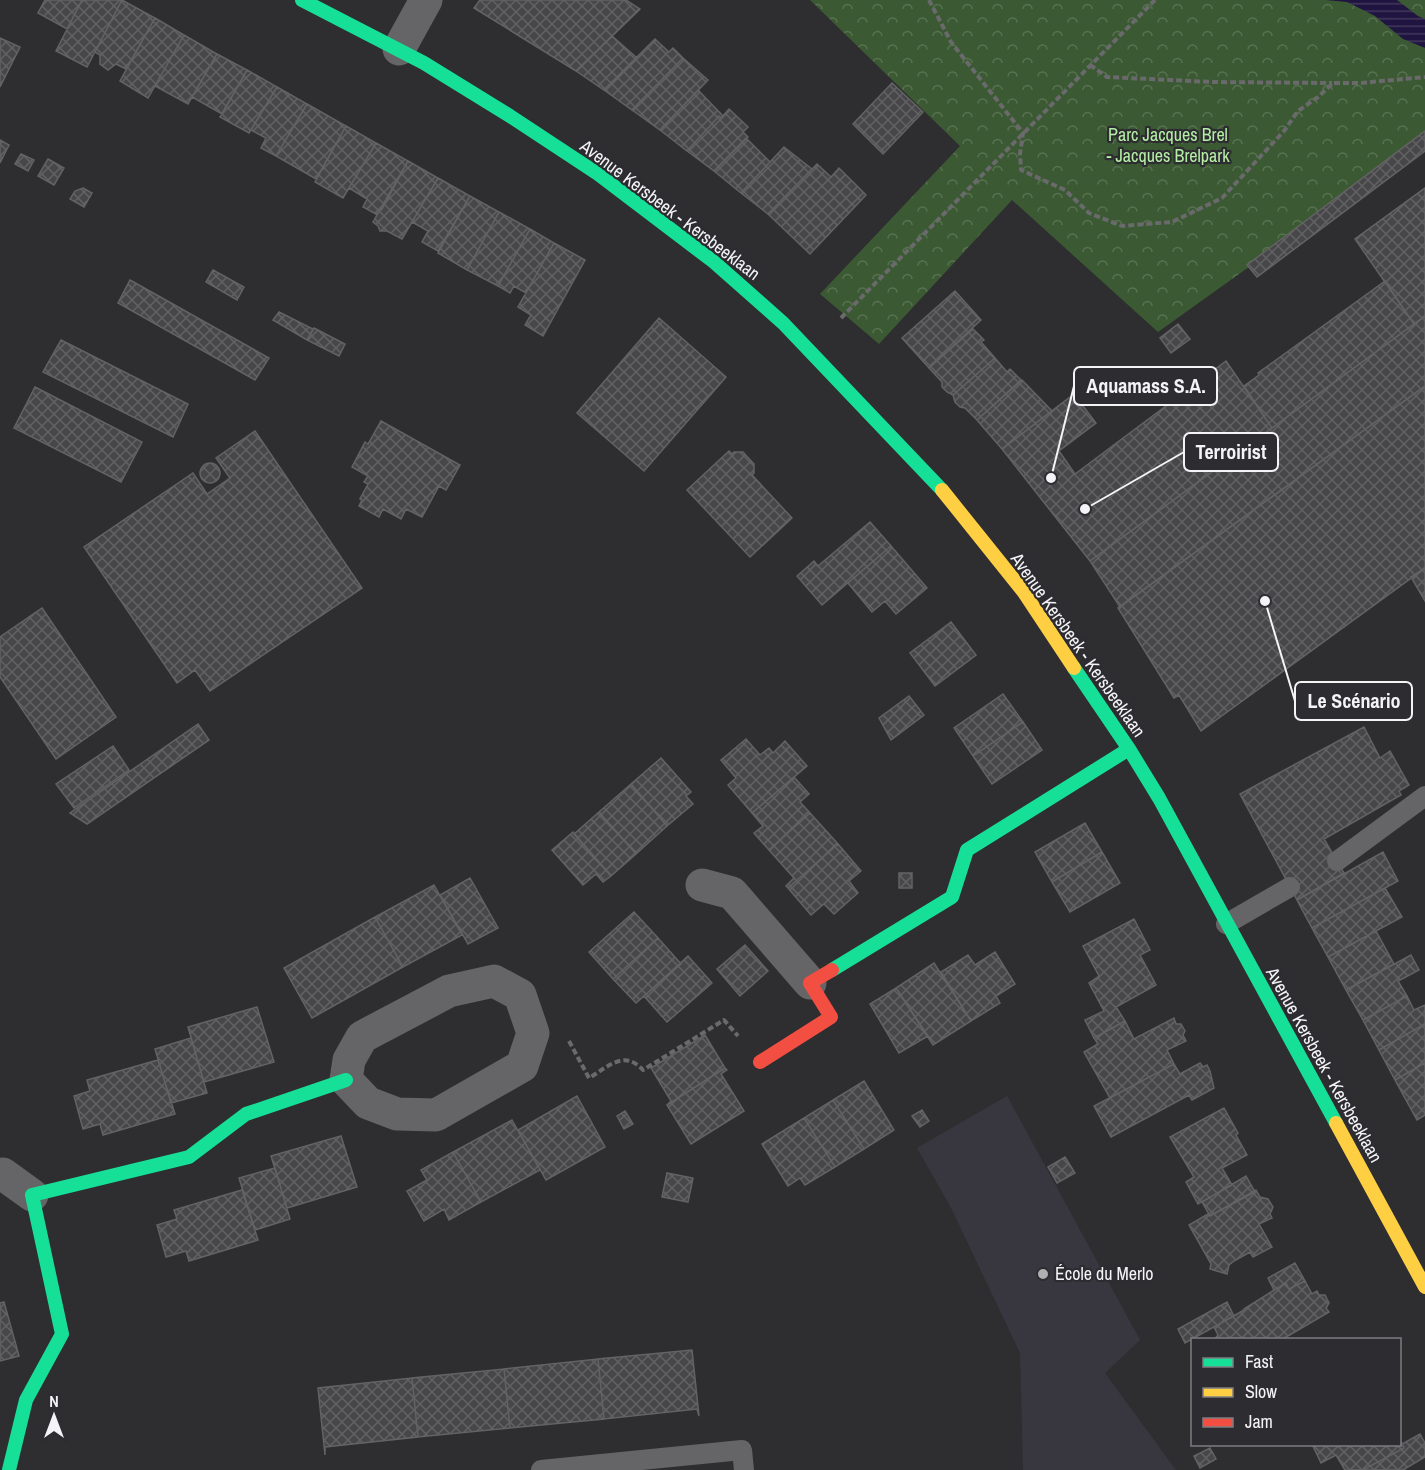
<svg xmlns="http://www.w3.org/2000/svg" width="1425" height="1470" font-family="'Archivo Narrow',sans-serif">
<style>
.built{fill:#383740}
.park{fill:url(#park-crowns)}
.water{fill:url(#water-rules)}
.building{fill:url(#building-cross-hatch);stroke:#636264;stroke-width:1.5}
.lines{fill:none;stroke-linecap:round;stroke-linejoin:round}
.path{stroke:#6a696b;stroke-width:4;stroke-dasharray:6 3;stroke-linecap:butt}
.lane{stroke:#656466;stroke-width:20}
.street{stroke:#656466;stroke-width:33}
.fast{stroke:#16e098;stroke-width:14}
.slow{stroke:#ffcf43;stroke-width:14}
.jam{stroke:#f24e42;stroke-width:14}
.poi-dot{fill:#afaeb1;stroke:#2d2c31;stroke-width:2}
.labels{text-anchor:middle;stroke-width:4.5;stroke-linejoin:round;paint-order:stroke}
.park-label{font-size:18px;fill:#b4eea4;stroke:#2d2c31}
.street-label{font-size:18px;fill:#f4f4f7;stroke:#2d2c31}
.poi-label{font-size:18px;fill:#f4f4f7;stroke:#2d2c31;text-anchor:start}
.leader{fill:none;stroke:#f4f4f7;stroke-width:2}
.callout-dot{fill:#f4f4f7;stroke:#2d2c31;stroke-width:2}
.callout{fill:#2d2c31;stroke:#f4f4f7;stroke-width:2}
.callout-label{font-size:20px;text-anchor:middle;font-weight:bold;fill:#f4f4f7}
</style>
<defs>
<pattern id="park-crowns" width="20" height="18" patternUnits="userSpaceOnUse" patternTransform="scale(1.5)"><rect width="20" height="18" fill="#3b5a33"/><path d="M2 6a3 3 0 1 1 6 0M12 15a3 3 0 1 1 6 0" fill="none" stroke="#587251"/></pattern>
<pattern id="water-rules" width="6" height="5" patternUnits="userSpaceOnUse" patternTransform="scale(1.5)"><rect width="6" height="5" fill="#201540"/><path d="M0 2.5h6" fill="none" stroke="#41385c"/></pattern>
<pattern id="building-cross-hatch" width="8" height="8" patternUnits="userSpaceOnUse" patternTransform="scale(1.5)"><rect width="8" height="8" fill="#474749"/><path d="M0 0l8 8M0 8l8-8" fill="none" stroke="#626264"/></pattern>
</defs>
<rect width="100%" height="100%" fill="#2e2d30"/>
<path class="built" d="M 1007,1096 L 1140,1340 L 1105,1373 L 1176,1470 L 1023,1470 L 1020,1353 L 951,1208 L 917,1148 Z"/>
<path class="park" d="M 810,0 L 1425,0 L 1425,141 L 1158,332 L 1012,200 L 879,344 L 820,294 L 960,146 Z"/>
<path class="water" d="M 1326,0 L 1397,0 L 1418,16 L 1425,19 L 1425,48 L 1403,39 L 1375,16 L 1347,2 Z"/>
<path class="building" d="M 45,0 L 82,0 L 67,29 L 38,13 Z
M 82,0 L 122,0 L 87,67 L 56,51 Z
M 122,0 L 155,18 L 126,69 L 116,64 L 108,70 L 100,64 L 100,55 L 95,52 Z
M 480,0 L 626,0 L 640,9 L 576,71 L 474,8 Z
M 155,18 L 184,35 L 148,98 L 120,81 Z
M 184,35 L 217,54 L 188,104 L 155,86 Z
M 612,36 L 637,58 L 604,90 L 576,71 Z
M 0,38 L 20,47 L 0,87 Z
M 655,39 L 669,52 L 673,48 L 683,58 L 632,110 L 604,90 Z
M 217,54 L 247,70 L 222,114 L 192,97 Z
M 683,58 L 708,80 L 660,130 L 632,110 Z
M 247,70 L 277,87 L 249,133 L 220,117 Z
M 892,83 L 923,112 L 883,154 L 853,124 Z
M 277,87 L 307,104 L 276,156 L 261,148 L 266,138 L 251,130 Z
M 698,90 L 723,116 L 721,118 L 719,116 L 687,151 L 660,130 Z
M 307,104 L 346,126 L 316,179 L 276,156 Z
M 729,109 L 748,127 L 743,132 L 748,137 L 714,171 L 687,151 L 719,116 L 721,118 Z
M 346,126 L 376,143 L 343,198 L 315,182 Z
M 1425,131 L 1425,151 L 1257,277 L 1247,265 Z
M 746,138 L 770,162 L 741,193 L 714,171 Z
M 0,140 L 9,145 L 0,163 Z
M 376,143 L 408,161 L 382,209 L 376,214 L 363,207 L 367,199 L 349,188 Z
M 784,147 L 812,169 L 768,214 L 741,193 Z
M 21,154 L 34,160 L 28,171 L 15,164 Z
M 48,159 L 64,168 L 54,185 L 38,176 Z
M 408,161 L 438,178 L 402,239 L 387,231 L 380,231 L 378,226 L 373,222 Z
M 817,164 L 831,177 L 839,168 L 866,195 L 810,254 L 768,214 Z
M 438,178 L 470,196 L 438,251 L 422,242 L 428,231 L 412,222 Z
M 83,188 L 92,193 L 84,207 L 70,199 L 75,191 Z
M 1425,188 L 1425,316 L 1414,324 L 1355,239 Z
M 470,196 L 499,212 L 467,270 L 438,253 Z
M 499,212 L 530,229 L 498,286 L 467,270 Z
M 530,229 L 554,243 L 526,293 L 514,286 L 510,293 L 498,286 Z
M 554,243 L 585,260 L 543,336 L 525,325 L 531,315 L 518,307 Z
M 213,270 L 244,287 L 237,300 L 206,282 Z
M 130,280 L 269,358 L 255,380 L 118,303 Z
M 1385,281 L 1414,324 L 1272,428 L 1244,386 L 1259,375 L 1258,373 Z
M 955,291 L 981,320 L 929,368 L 902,338 Z
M 279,312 L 313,329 L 307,340 L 273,320 Z
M 1425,316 L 1425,386 L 1120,607 L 1090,561 Z
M 659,318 L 726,377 L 644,471 L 577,413 Z
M 1178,324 L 1190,339 L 1171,353 L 1160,338 Z
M 314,328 L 345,344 L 339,356 L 307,340 Z
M 973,329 L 984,340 L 981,342 L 995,358 L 953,395 L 947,392 L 942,387 L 942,382 L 929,368 Z
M 61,340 L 188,404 L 173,437 L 43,372 Z
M 995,358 L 1007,372 L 1010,369 L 1021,380 L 977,420 L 965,408 L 960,407 L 955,402 L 953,395 Z
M 1226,361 L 1272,428 L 1090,561 L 1002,449 L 1074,394 L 1096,423 L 1059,451 L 1075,474 Z
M 1022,380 L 1052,411 L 1002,449 L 977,420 Z
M 1425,386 L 1425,568 L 1201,731 L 1179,695 L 1174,698 L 1118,608 Z
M 35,387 L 142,442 L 121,482 L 14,428 Z
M 381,421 L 460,465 L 446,490 L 439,486 L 422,517 L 406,509 L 401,519 L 383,509 L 379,517 L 359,506 L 362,500 L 360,499 L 368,484 L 364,482 L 368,476 L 352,467 L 365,442 L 368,444 Z
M 255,431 L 362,588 L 210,691 L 195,670 L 177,683 L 84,547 L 193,473 L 207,494 L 230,478 L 216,458 Z
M 729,451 L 732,454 L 734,452 L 743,452 L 754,464 L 754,473 L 752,475 L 792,518 L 750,557 L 687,490 Z
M200 473a10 10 0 1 1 20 0a10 10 0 1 1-20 0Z
M 870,522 L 891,546 L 822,605 L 797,576 L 814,561 L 818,566 Z
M 891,546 L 927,588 L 896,614 L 885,601 L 872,612 L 848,583 Z
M 1425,568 L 1425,601 L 1411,577 Z
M 42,608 L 116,717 L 56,759 L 0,677 L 0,637 Z
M 951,622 L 976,655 L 935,686 L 910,653 Z
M 1003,694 L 1023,722 L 973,756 L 954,728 Z
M 909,696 L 924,715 L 891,740 L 879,718 Z
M 1023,722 L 1042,750 L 992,784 L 973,756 Z
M 198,724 L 209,740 L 87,824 L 70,813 Z
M 1364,727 L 1380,758 L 1390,751 L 1409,785 L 1399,791 L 1401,795 L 1324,839 L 1344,873 L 1297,900 L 1240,794 Z
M 746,739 L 760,755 L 769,748 L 773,753 L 785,741 L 807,766 L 752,813 L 728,785 L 736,778 L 721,760 Z
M 113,746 L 129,770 L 74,808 L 56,784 Z
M 661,758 L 691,792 L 686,796 L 693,804 L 667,826 L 631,784 Z
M 794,777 L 809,794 L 800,802 L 810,813 L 769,850 L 754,833 L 763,826 L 752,813 Z
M 631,784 L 667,826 L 636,854 L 599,812 Z
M 599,812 L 636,854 L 611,876 L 574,834 Z
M 810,813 L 838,844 L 788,888 L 786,886 L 794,878 L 769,850 Z
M 1085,823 L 1102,852 L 1052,882 L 1035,852 Z
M 573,832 L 611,876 L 603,882 L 596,874 L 583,885 L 552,850 Z
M 838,844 L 861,871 L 849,881 L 858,893 L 834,914 L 824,904 L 811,915 L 788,888 Z
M 1102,852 L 1120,883 L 1070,912 L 1052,882 Z
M 1383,852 L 1398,881 L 1312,928 L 1297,900 Z
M 899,873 L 912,873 L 912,888 L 899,888 Z
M 470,878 L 498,928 L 468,944 L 440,895 Z
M 434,885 L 462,935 L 403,967 L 375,917 Z
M 1385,888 L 1402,917 L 1328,957 L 1312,928 Z
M 634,912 L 658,938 L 613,979 L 589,952 Z
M 375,917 L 403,967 L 312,1018 L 284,968 Z
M 1134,919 L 1150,950 L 1140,955 L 1156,985 L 1116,1007 L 1125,1021 L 1094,1038 L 1085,1020 L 1104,1011 L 1089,983 L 1099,976 L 1083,946 Z
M 1376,931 L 1394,964 L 1346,990 L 1328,957 Z
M 658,938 L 681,964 L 636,1003 L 613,979 Z
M 745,945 L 768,971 L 740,996 L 717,969 Z
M 995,952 L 1015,984 L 996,996 L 1000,1003 L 971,1021 L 941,972 L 968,955 L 975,965 Z
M 1411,955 L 1419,970 L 1398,981 L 1407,996 L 1363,1020 L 1346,990 Z
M 688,956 L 712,983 L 667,1022 L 644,996 Z
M 934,963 L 971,1021 L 933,1045 L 896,988 Z
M 896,988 L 928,1036 L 899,1053 L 870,1004 Z
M 1407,996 L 1414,1010 L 1425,1005 L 1425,1024 L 1379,1050 L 1363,1020 Z
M 257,1007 L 274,1062 L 204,1082 L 188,1027 Z
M 1174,1018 L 1176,1024 L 1181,1024 L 1185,1031 L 1183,1035 L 1186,1041 L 1167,1050 L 1174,1064 L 1110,1098 L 1084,1052 L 1098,1044 L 1094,1038 L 1125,1021 L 1134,1039 Z
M 1425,1024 L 1425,1063 L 1395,1080 L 1379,1050 Z
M 705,1035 L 725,1068 L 667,1105 L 671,1101 L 651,1068 Z
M 191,1038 L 207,1093 L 171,1103 L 155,1049 Z
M 158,1060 L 175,1114 L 103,1135 L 100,1124 L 83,1129 L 74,1096 L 90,1091 L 87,1080 Z
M 1200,1063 L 1203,1067 L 1207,1065 L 1210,1071 L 1214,1088 L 1192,1100 L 1189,1095 L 1111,1137 L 1094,1106 L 1174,1064 L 1180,1074 Z
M 1425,1063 L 1425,1115 L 1417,1120 L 1395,1080 Z
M 725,1068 L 727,1070 L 721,1074 L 744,1111 L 691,1144 L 667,1105 Z
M 864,1081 L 894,1130 L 864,1149 L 833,1100 Z
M 577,1096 L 605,1147 L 546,1180 L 518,1130 Z
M 833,1100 L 864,1149 L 835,1167 L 804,1118 Z
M 1224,1108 L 1238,1133 L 1236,1135 L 1247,1155 L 1222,1168 L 1232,1185 L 1198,1204 L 1186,1182 L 1194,1177 L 1170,1137 Z
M 922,1110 L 929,1121 L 920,1127 L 912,1116 Z
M 625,1111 L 633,1124 L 624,1129 L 617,1116 Z
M 804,1118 L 835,1167 L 805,1185 L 800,1178 L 788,1186 L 762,1144 Z
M 512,1120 L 540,1170 L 481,1202 L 453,1152 Z
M 341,1136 L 357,1187 L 287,1208 L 271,1156 Z
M 453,1152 L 481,1202 L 449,1220 L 444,1209 L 424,1221 L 407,1191 L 427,1180 L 421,1170 Z
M 1065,1157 L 1075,1173 L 1057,1183 L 1048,1167 Z
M 275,1168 L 290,1219 L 255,1230 L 239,1178 Z
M 667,1173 L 693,1178 L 688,1202 L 662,1197 Z
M 1246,1176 L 1255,1192 L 1210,1216 L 1202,1202 Z
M 242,1190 L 258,1240 L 189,1261 L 186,1251 L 166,1257 L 157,1225 L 177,1219 L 174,1210 Z
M 1256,1190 L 1260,1197 L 1268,1199 L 1273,1207 L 1270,1214 L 1272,1218 L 1259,1224 L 1272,1247 L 1253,1257 L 1250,1252 L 1234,1261 L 1229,1265 L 1227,1274 L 1210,1269 L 1211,1264 L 1189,1225 L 1208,1214 L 1210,1216 Z
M 1295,1263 L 1305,1281 L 1289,1289 L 1286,1283 L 1274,1290 L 1268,1278 Z
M 1305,1281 L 1312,1294 L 1317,1291 L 1319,1295 L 1325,1295 L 1329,1303 L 1326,1308 L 1329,1312 L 1281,1340 L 1278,1338 L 1275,1340 L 1214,1340 L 1218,1335 L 1214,1327 L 1244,1310 L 1244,1309 L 1274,1290 L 1286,1283 L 1289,1289 Z
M 4,1302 L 19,1356 L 0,1361 L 0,1303 Z
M 1227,1302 L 1234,1316 L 1185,1343 L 1178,1329 Z
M 692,1350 L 699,1416 L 697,1409 L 604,1419 L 598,1359 Z
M 598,1359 L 604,1419 L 510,1428 L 504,1369 Z
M 504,1369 L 510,1428 L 418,1437 L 412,1378 Z
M 412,1378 L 418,1437 L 325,1447 L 325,1455 L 318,1388 Z
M 1420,1434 L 1425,1443 L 1425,1457 L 1403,1470 L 1363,1470 L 1404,1448 L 1402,1444 Z
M 1400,1440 L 1404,1448 L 1363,1470 L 1345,1470 L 1336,1455 L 1321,1463 L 1312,1444 L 1400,1444 Z
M 1210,1448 L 1216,1459 L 1200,1468 L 1194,1456 Z"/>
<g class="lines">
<path class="path" d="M 929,0 L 951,42 L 1023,133 L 1020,154 L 1021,170 L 1065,190 L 1089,213 L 1122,226 L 1172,222 L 1222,198 L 1284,131 L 1298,111 L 1318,97 L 1333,83 L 1361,83 L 1425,77
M 1090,65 L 1107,77 L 1212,82 L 1332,83
M 841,318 L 1155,0
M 569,1041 L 589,1078 C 608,1067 624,1049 643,1070 L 724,1020 L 738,1036"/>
<path class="lane" d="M 1337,861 L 1425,796
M 1226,924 L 1290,887
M 541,1470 L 742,1450 L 744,1470"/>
<path class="street" d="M 399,49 L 426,0
M 702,885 L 732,893 L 810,983
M 494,981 L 520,995 L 533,1033 L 522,1066 L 436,1115 L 397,1114 L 368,1103 L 346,1080 L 349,1060 L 362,1037 L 449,991 Z
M 0,1175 L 3,1174 L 32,1195"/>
<path class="fast" d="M 302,0 L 424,63 L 510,116 L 598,174 L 714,262 L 783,323 L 942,490
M 1074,668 L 1129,749 L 1159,798 L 1336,1123
M 832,970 L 952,897 L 967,850 L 1129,749
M 9,1470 L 26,1400 L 62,1334 L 32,1195 L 189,1157 L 246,1114 L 346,1080"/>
<path class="slow" d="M 942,490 L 1023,591 L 1074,668
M 1336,1123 L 1425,1287"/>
<path class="jam" d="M 760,1062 L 831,1017 L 810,983 L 832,970"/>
</g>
<circle class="poi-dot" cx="1043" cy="1274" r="6"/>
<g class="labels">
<g class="park-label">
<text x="1168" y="141">Parc Jacques Brel<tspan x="1168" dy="21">- Jacques Brelpark</tspan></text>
</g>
<g class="street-label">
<text transform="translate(670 210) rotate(37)" y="6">Avenue Kersbeek - Kersbeeklaan</text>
<text transform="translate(1078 645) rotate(55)" y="6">Avenue Kersbeek - Kersbeeklaan</text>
<text transform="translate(1324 1065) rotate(61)" y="6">Avenue Kersbeek - Kersbeeklaan</text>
</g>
<g class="poi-label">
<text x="1055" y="1280">École du Merlo</text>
</g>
</g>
<path class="leader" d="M1051 478L1074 386M1085 509L1184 452M1265 601L1295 701"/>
<g class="callout-dot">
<circle cx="1051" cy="478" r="6"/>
<circle cx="1085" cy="509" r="6"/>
<circle cx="1265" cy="601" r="6"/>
</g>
<g class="callout">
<rect x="1074" y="367" width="143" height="38" rx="6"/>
<rect x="1184" y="433" width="94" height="38" rx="6"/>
<rect x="1295" y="682" width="117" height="38" rx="6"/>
</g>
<g class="callout-label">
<text x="1146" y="393">Aquamass S.A.</text>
<text x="1231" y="459">Terroirist</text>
<text x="1354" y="708">Le Scénario</text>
</g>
<rect x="1191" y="1338" width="210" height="108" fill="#2d2c31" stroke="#7d7c80" stroke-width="1.5"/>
<rect x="1203" y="1358" width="30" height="9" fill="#16e098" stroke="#7d7c80" stroke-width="1.5"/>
<text x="1245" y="1368" font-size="18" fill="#f4f4f7">Fast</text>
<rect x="1203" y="1388" width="30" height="9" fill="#ffcf43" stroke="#7d7c80" stroke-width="1.5"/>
<text x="1245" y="1398" font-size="18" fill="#f4f4f7">Slow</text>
<rect x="1203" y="1418" width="30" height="9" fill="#f24e42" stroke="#7d7c80" stroke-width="1.5"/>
<text x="1245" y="1428" font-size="18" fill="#f4f4f7">Jam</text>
<g transform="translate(54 1416)" stroke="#2d2c31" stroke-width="4.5" paint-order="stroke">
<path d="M0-4.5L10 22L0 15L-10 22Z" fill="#f4f4f7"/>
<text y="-9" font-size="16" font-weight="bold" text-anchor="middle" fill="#f4f4f7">N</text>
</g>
</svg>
